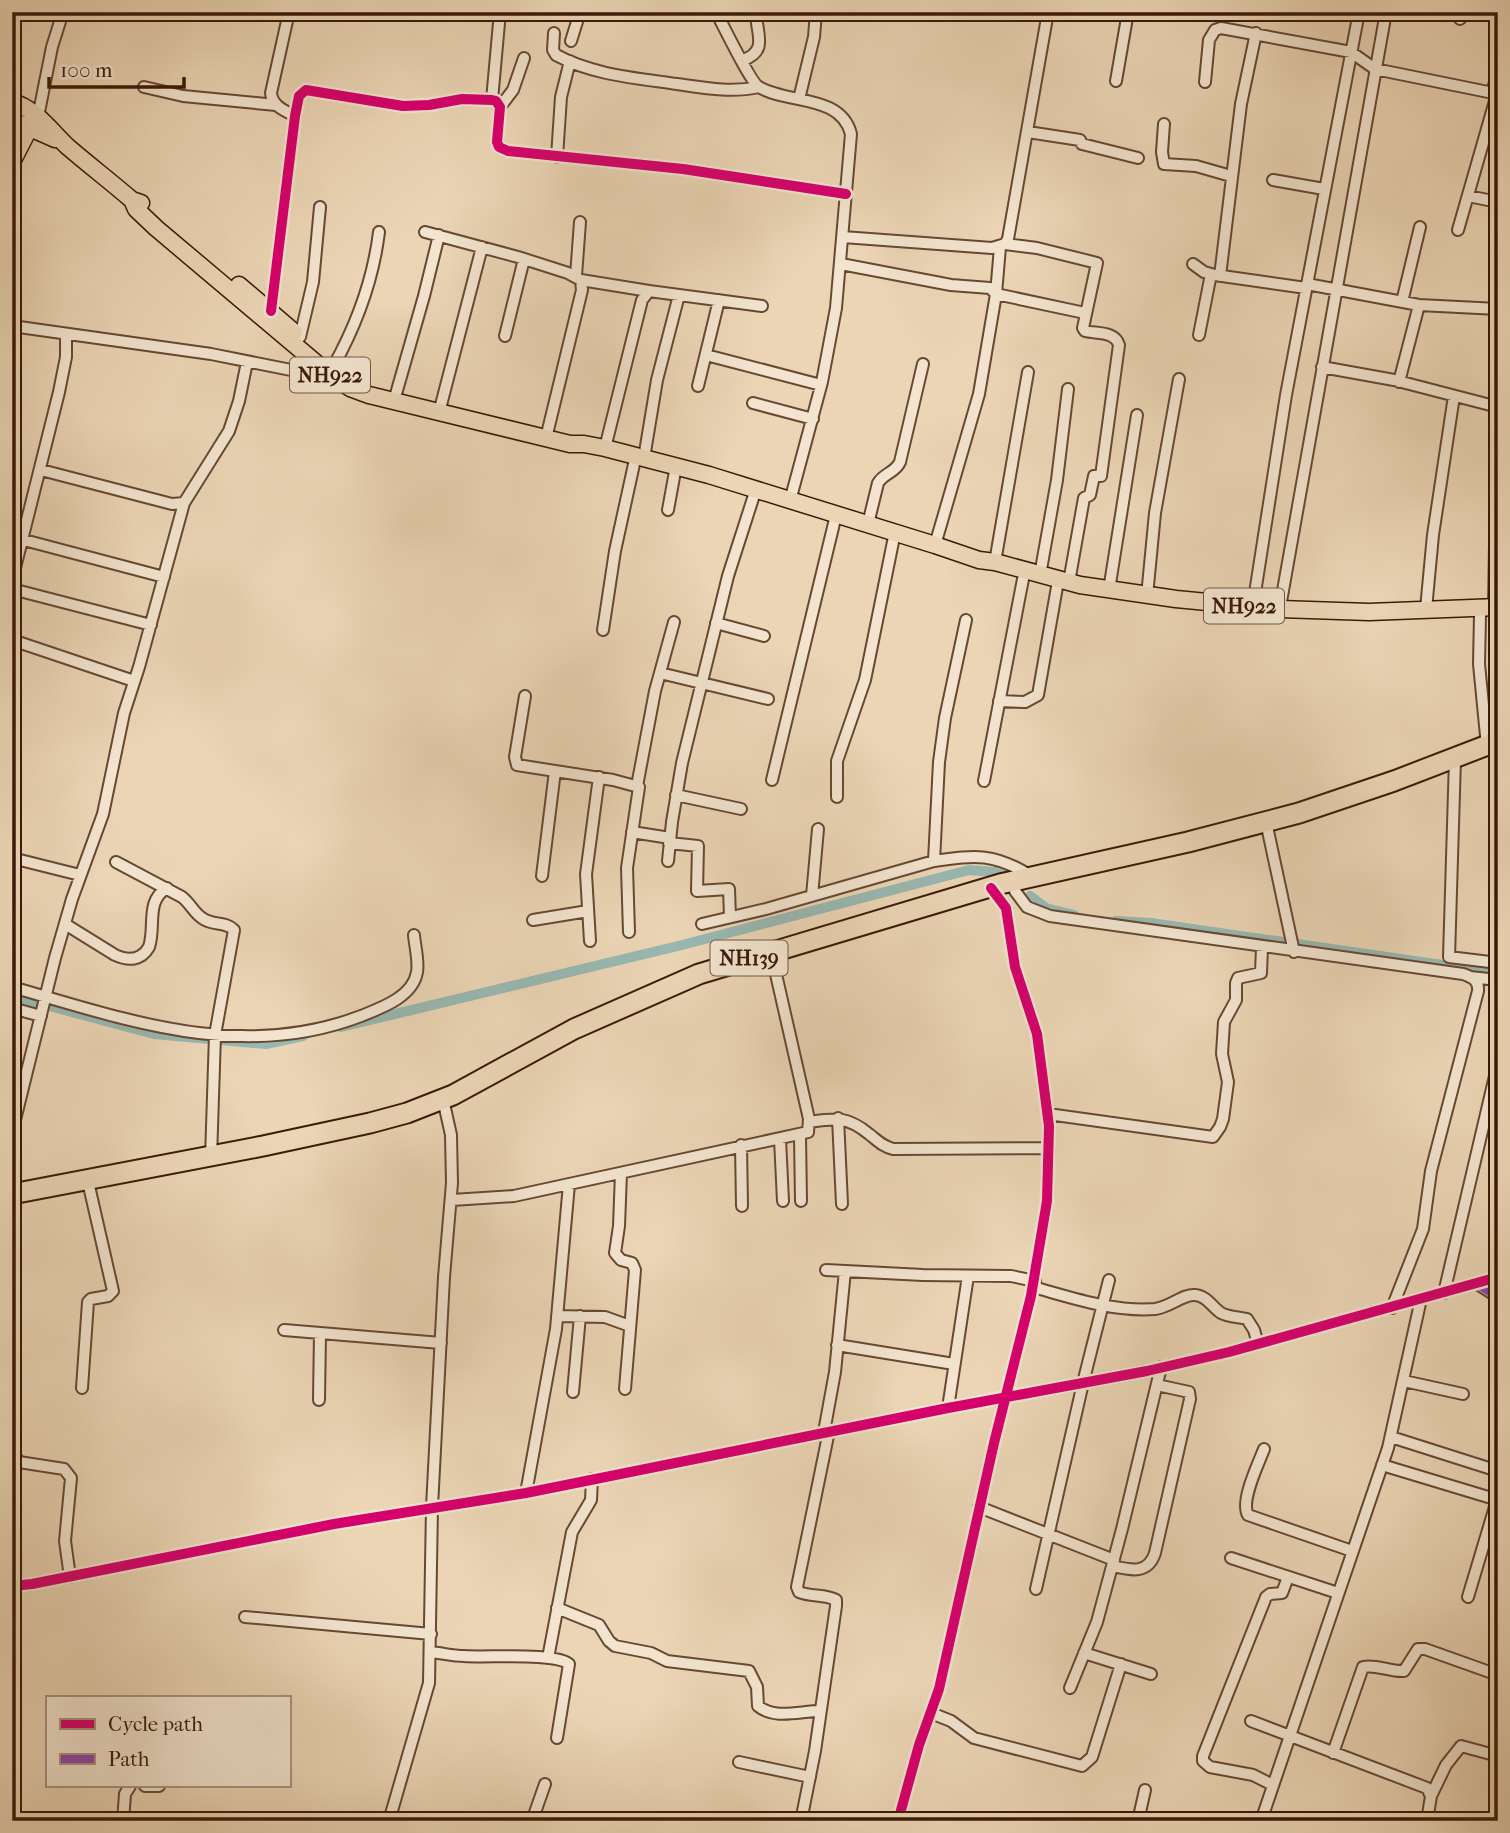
<svg xmlns="http://www.w3.org/2000/svg" width="1510" height="1833" font-family="'IM FELL French Canon',serif">
<style>
.lines{fill:none;stroke-linecap:round;stroke-linejoin:round}
.canal{stroke:#98b8b1;stroke-width:10}
.street-casing{stroke:#674833;stroke-width:14}
.primary-casing{stroke:#3b1908;stroke-width:19}
.highway-casing{stroke:#3b1908;stroke-width:23}
.street{stroke:#f2e4cf;stroke-width:10}
.primary{stroke:#ebd5b5;stroke-width:16}
.highway{stroke:#ebd5b5;stroke-width:19}
.quiet{stroke:#8e44ad;stroke-width:9;stroke-dasharray:18 9;stroke-linecap:butt}
.cycleway-casing{stroke:#f2e4cf;stroke-width:15}
.cycleway{stroke:#d6006c;stroke-width:10}
.labels{text-anchor:middle;stroke-width:7;stroke-linejoin:round;paint-order:stroke}
.shield{fill:#f2e4cf;stroke:#725644;stroke-width:2}
.shield-label{font-size:21px;font-weight:bold;fill:#3b1908}
</style>
<rect width="100%" height="100%" fill="#ebd5b5"/>
<filter id="stains"><feTurbulence type="fractalNoise" baseFrequency=".00286" numOctaves="4"/><feColorMatrix values="0 0 0 0 .2 0 0 0 0 .09 0 0 0 0 .02 0 0 0 .5 -.17"/></filter>
<radialGradient id="worn" r=".72"><stop offset=".6" stop-color="#630" stop-opacity="0"/><stop offset="1" stop-color="#630" stop-opacity=".3"/></radialGradient>
<g class="lines">
<path class="canal" d="M 1030,896 L 1046,908 L 1074,915
M 1116,921 L 1151,923 L 1498,973
M 12,996 L 154,1034 L 266,1044 L 303,1036
M 341,1027 L 682,945 L 969,870 L 995,872 L 1012,879"/>
<defs>
<path id="street" d="M 289,12 L 271,93 C 272,106 285,111 295,116
M 716,12 C 723,25 751,83 759,87 C 787,104 841,94 851,134 L 836,308 L 822,382 L 790,501
M 1429,13 L 1429,12
M 1460,19 L 1461,12
M 554,33 L 553,50 L 556,55 C 593,75 636,78 677,84 C 705,88 731,93 759,87
M 571,41 L 580,12
M 743,60 C 769,51 756,33 756,12
M 1116,81 L 1128,12
M 1205,82 L 1209,40 L 1215,30 L 1221,28 L 1351,52 L 1375,69 L 1498,94
M 144,87 L 183,96 L 276,105
M 1492,93 L 1498,71
M 799,99 L 814,37 L 816,12
M 492,100 L 500,12
M 500,107 L 513,90 L 524,58
M 38,117 L 52,47 L 63,12
M 1164,124 L 1162,152 L 1164,164 L 1196,166 L 1231,176
M 1028,132 L 1080,140 L 1082,144 L 1138,158
M 557,157 L 561,97 L 570,61
M 1273,180 L 1324,189
M 1468,196 L 1498,202
M 1458,230 L 1497,94
M 425,232 L 518,257 L 568,273 L 581,280 L 582,290 L 548,430
M 843,237 L 992,248 L 1005,244 L 1008,239 L 1048,12
M 1005,244 L 1037,248 L 1097,263 L 1083,328 L 1085,331 C 1097,334 1115,331 1119,345 L 1101,476 L 1094,476 L 1090,495 L 1084,498 L 1069,582
M 841,264 L 951,285 L 990,288 L 996,294 L 1085,313
M 1193,264 L 1204,272 L 1215,275 L 1306,288
M 576,276 L 580,222
M 1220,276 L 1241,104 L 1256,33
M 581,280 L 649,291
M 1307,284 L 1419,305 L 1498,309
M 1402,302 L 1420,227
M 271,311 L 295,116 L 299,96 L 306,90 L 403,106 L 429,105 L 462,99 L 492,100 L 496,101 L 500,107 L 497,142 L 499,147 L 508,151 L 683,169 L 846,194
M 12,326 L 211,354 L 321,376 L 328,373 L 333,367 C 357,324 373,281 379,232
M 1199,335 L 1211,274
M 505,336 L 524,259
M 300,337 L 313,282 L 320,207
M 706,355 L 821,385
M 1322,367 L 1394,380 L 1498,407
M 1399,382 L 1419,305
M 698,386 L 719,300
M 396,394 L 424,296 L 439,235
M 753,403 L 813,419
M 441,405 L 482,247
M 605,448 L 642,300 L 649,291 L 762,306
M 644,458 L 657,380 L 679,295
M 41,470 L 172,504 L 184,503 L 229,431 L 239,401 L 247,362
M 668,510 L 676,466
M 868,524 L 878,483 C 884,473 895,473 900,462 L 923,364
M 24,540 L 164,577
M 935,545 L 979,394 L 996,294 L 1000,247
M 995,562 L 1028,372
M 1040,575 L 1057,480 L 1068,389
M 12,580 L 59,392 L 66,357 L 66,335
M 12,589 L 151,625
M 1109,590 L 1137,415
M 1147,596 L 1155,513 L 1179,379
M 1494,607 L 1495,545 L 1498,516
M 1426,609 L 1433,535 L 1454,396
M 1252,612 L 1286,395 L 1359,12
M 1279,613 L 1386,12
M 1480,615 L 1479,664 L 1487,746
M 716,623 L 764,636
M 603,630 L 615,551 L 636,455
M 12,640 L 134,681
M 12,672 L 12,685
M 660,673 L 768,699
M 525,696 L 515,757 L 517,765 L 613,780 L 639,787 L 627,868 L 629,932
M 999,701 L 1025,702 L 1038,695 L 1057,587
M 1455,759 L 1449,957 L 1498,963
M 772,780 L 836,515
M 984,781 L 1023,579
M 637,786 L 655,691 L 674,622
M 676,795 L 741,809
M 837,797 L 837,761 L 865,680 L 895,532
M 1268,831 L 1294,952
M 632,832 L 670,838
M 669,843 L 698,846 L 697,891 L 729,889 L 730,917
M 12,858 L 80,875
M 668,861 L 672,822 L 682,763 L 728,576 L 756,489
M 934,861 L 939,762 L 945,718 L 966,620
M 116,862 L 182,897 C 190,903 194,913 202,918 C 212,926 226,921 234,930 L 215,1035 L 211,1158
M 542,876 L 555,771
M 1015,891 L 1027,907 L 1050,916 L 1463,974 C 1472,977 1479,980 1478,991 L 1431,1171 L 1423,1229 L 1392,1308
M 812,896 L 818,829
M 533,920 L 588,911
M 65,924 L 115,955 C 128,961 141,961 149,947 C 156,926 145,901 167,888
M 702,924 L 766,909 L 934,861 C 977,855 994,853 1031,876
M 590,941 L 586,874 L 599,777
M 1470,977 L 1498,980
M 12,987 C 127,1020 242,1062 361,1016 C 381,1008 413,997 417,972 C 419,961 415,947 414,935
M 12,1008 L 41,1016
M 1048,1114 L 1213,1137 L 1220,1127 L 1223,1119 L 1228,1082 L 1222,1054 L 1224,1022 L 1236,1000 L 1236,983 L 1238,978 L 1261,973 L 1262,947
M 838,1118 L 842,1204
M 809,1122 C 836,1118 847,1116 869,1134 C 878,1141 882,1146 893,1149 L 1049,1148
M 12,1132 L 55,958 L 72,899 L 103,814 L 124,713 L 139,667 L 184,503
M 800,1136 L 801,1201
M 780,1139 L 783,1201
M 741,1145 L 742,1206
M 621,1173 L 619,1226 L 615,1253 L 621,1260 L 632,1263 L 635,1270 L 625,1389
M 452,1200 L 514,1196 L 808,1132 L 809,1119 L 773,961
M 826,1270 L 923,1275 L 1011,1276 L 1035,1281
M 1476,1283 L 1498,1297
M 1033,1287 C 1073,1298 1113,1312 1155,1309 C 1170,1307 1183,1294 1195,1295 C 1207,1296 1212,1307 1221,1313 C 1228,1317 1239,1317 1247,1319 L 1254,1330 L 1258,1344
M 1444,1293 L 1498,1063
M 557,1316 L 605,1317 L 630,1326
M 284,1330 L 441,1343
M 837,1345 L 954,1364
M 1404,1381 L 1463,1394
M 82,1388 L 88,1302 L 91,1299 L 108,1296 L 113,1291 L 89,1186
M 573,1392 L 580,1316
M 319,1400 L 320,1333
M 948,1408 L 968,1276
M 824,1432 L 835,1372 L 845,1271
M 1391,1437 L 1498,1471
M 15,1438 L 13,1453 L 19,1462 L 64,1469 L 71,1478 L 65,1541 L 70,1577
M 1264,1449 C 1258,1465 1240,1501 1248,1515 L 1352,1551
M 1382,1465 L 1498,1500
M 526,1493 L 556,1329 L 569,1184
M 979,1507 L 1114,1560
M 1231,1558 L 1338,1593
M 1112,1566 C 1130,1570 1148,1575 1155,1553 L 1190,1399 L 1189,1392 L 1157,1385
M 12,1586 L 32,1584 L 334,1524 L 526,1493 L 948,1408 L 1147,1371 L 1229,1352 L 1498,1277
M 1036,1589 L 1083,1383 L 1109,1280
M 1468,1597 L 1497,1500
M 557,1608 L 599,1625 L 609,1641 L 615,1646 L 651,1653 L 667,1661 L 749,1671 L 757,1687 L 758,1706 C 775,1720 800,1711 820,1711
M 245,1617 L 431,1634
M 431,1652 C 442,1653 453,1656 464,1656 C 486,1658 555,1652 569,1664 L 557,1738
M 1084,1653 L 1151,1674
M 548,1658 L 572,1532 L 591,1500 L 592,1479
M 1070,1688 L 1097,1622 L 1122,1529 L 1161,1367
M 931,1713 L 951,1721 L 974,1738 L 1082,1766 L 1092,1757 L 1121,1664
M 1251,1721 L 1427,1788 L 1431,1796 L 1427,1821
M 1333,1753 L 1363,1667 C 1376,1664 1390,1672 1404,1671 L 1418,1649 L 1425,1649 L 1498,1675
M 739,1762 L 810,1777
M 1273,1785 L 1253,1775 L 1210,1767 L 1203,1761 L 1203,1756 L 1266,1597 L 1270,1594 L 1282,1593 L 1288,1577
M 145,1786 L 159,1786
M 1431,1796 L 1446,1765 L 1461,1746 L 1498,1756
M 123,1821 L 125,1794 L 130,1786
M 389,1821 L 429,1683 L 432,1507 L 444,1277 L 452,1183 L 451,1135 L 443,1099
M 532,1821 L 545,1784
M 801,1821 L 815,1751 L 836,1606 L 836,1600 C 825,1594 811,1597 799,1592 L 797,1587 L 829,1431
M 898,1821 L 919,1745 L 939,1689 L 994,1443 L 1031,1296 L 1047,1201 L 1049,1126 L 1037,1034 L 1015,967 L 1006,908 L 991,888
M 1138,1821 L 1145,1790
M 1261,1821 L 1388,1448 L 1421,1299"/>
<path id="primary" d="M 12,102 C 35,108 51,131 68,147 C 89,165 111,182 132,200 L 141,203
M 12,120 L 55,139
M 12,162 L 30,127 L 37,119
M 132,200 L 136,209 L 156,228 L 328,373 L 350,388 L 369,395 L 570,444 L 584,444 L 605,448 L 709,475 L 935,545 L 979,560 L 995,562 L 1080,585 L 1176,599 L 1280,609 L 1369,612 L 1498,607
M 239,285 L 294,332"/>
<path id="highway" d="M 12,1194 L 263,1146 L 370,1123 L 407,1113 L 453,1095 L 574,1029 L 699,974 L 1000,884 L 1188,842 L 1299,813 L 1394,781 L 1498,741"/>
</defs>
<use href="#street" class="street-casing"/>
<use href="#primary" class="primary-casing"/>
<use href="#highway" class="highway-casing"/>
<use href="#street" class="street"/>
<use href="#primary" class="primary"/>
<use href="#highway" class="highway"/>
<path class="quiet" d="M 1476,1283 L 1498,1297"/>
<defs>
<path id="cycleway" d="M 271,311 L 295,116 L 299,96 L 306,90 L 403,106 L 429,105 L 462,99 L 492,100 L 496,101 L 500,107 L 497,142 L 499,147 L 508,151 L 683,169 L 846,194
M 12,1586 L 32,1584 L 334,1524 L 526,1493 L 948,1408 L 1147,1371 L 1229,1352 L 1498,1277
M 898,1821 L 919,1745 L 939,1689 L 994,1443 L 1031,1296 L 1047,1201 L 1049,1126 L 1037,1034 L 1015,967 L 1006,908 L 991,888"/>
</defs>
<use href="#cycleway" class="cycleway-casing"/>
<use href="#cycleway" class="cycleway"/>
</g>
<g class="labels">
<g class="shield">
<rect x="290" y="357.5" width="80" height="35" rx="5"/>
<rect x="1204" y="588.5" width="80" height="35" rx="5"/>
<rect x="710.5" y="940.5" width="77" height="35" rx="5"/>
</g>
<g class="shield-label">
<text x="330" y="382">NH922</text>
<text x="1244" y="613">NH922</text>
<text x="749" y="965">NH139</text>
</g>
</g>
<rect width="1510" height="1833" fill="none" stroke="#ebd5b5" stroke-width="42"/>
<rect x="14" y="14" width="1482" height="1805" fill="none" stroke="#3b1908" stroke-width="3.5"/>
<rect x="21" y="21" width="1468" height="1791" fill="none" stroke="#3b1908" stroke-width="2"/>
<rect x="46" y="1696" width="245" height="91" fill="#f2e4cf" stroke="#a9937f" stroke-width="2"/>
<rect x="60" y="1719" width="35" height="10" fill="#d6006c" stroke="#a9937f" stroke-width="2"/>
<text x="108" y="1731" font-size="21" fill="#3b1908">Cycle path</text>
<rect x="60" y="1754" width="35" height="10" fill="#8e44ad" stroke="#a9937f" stroke-width="2"/>
<text x="108" y="1766" font-size="21" fill="#3b1908">Path</text>
<path d="M49 77v10h135v-10" fill="none" stroke="#3b1908" stroke-width="3.5"/>
<text x="60" y="77" font-size="21" fill="#3b1908" stroke="#f2e4cf" stroke-width="5" paint-order="stroke">100 m</text>
<rect width="100%" height="100%" filter="url(#stains)"/>
<rect width="100%" height="100%" fill="url(#worn)"/>
</svg>
